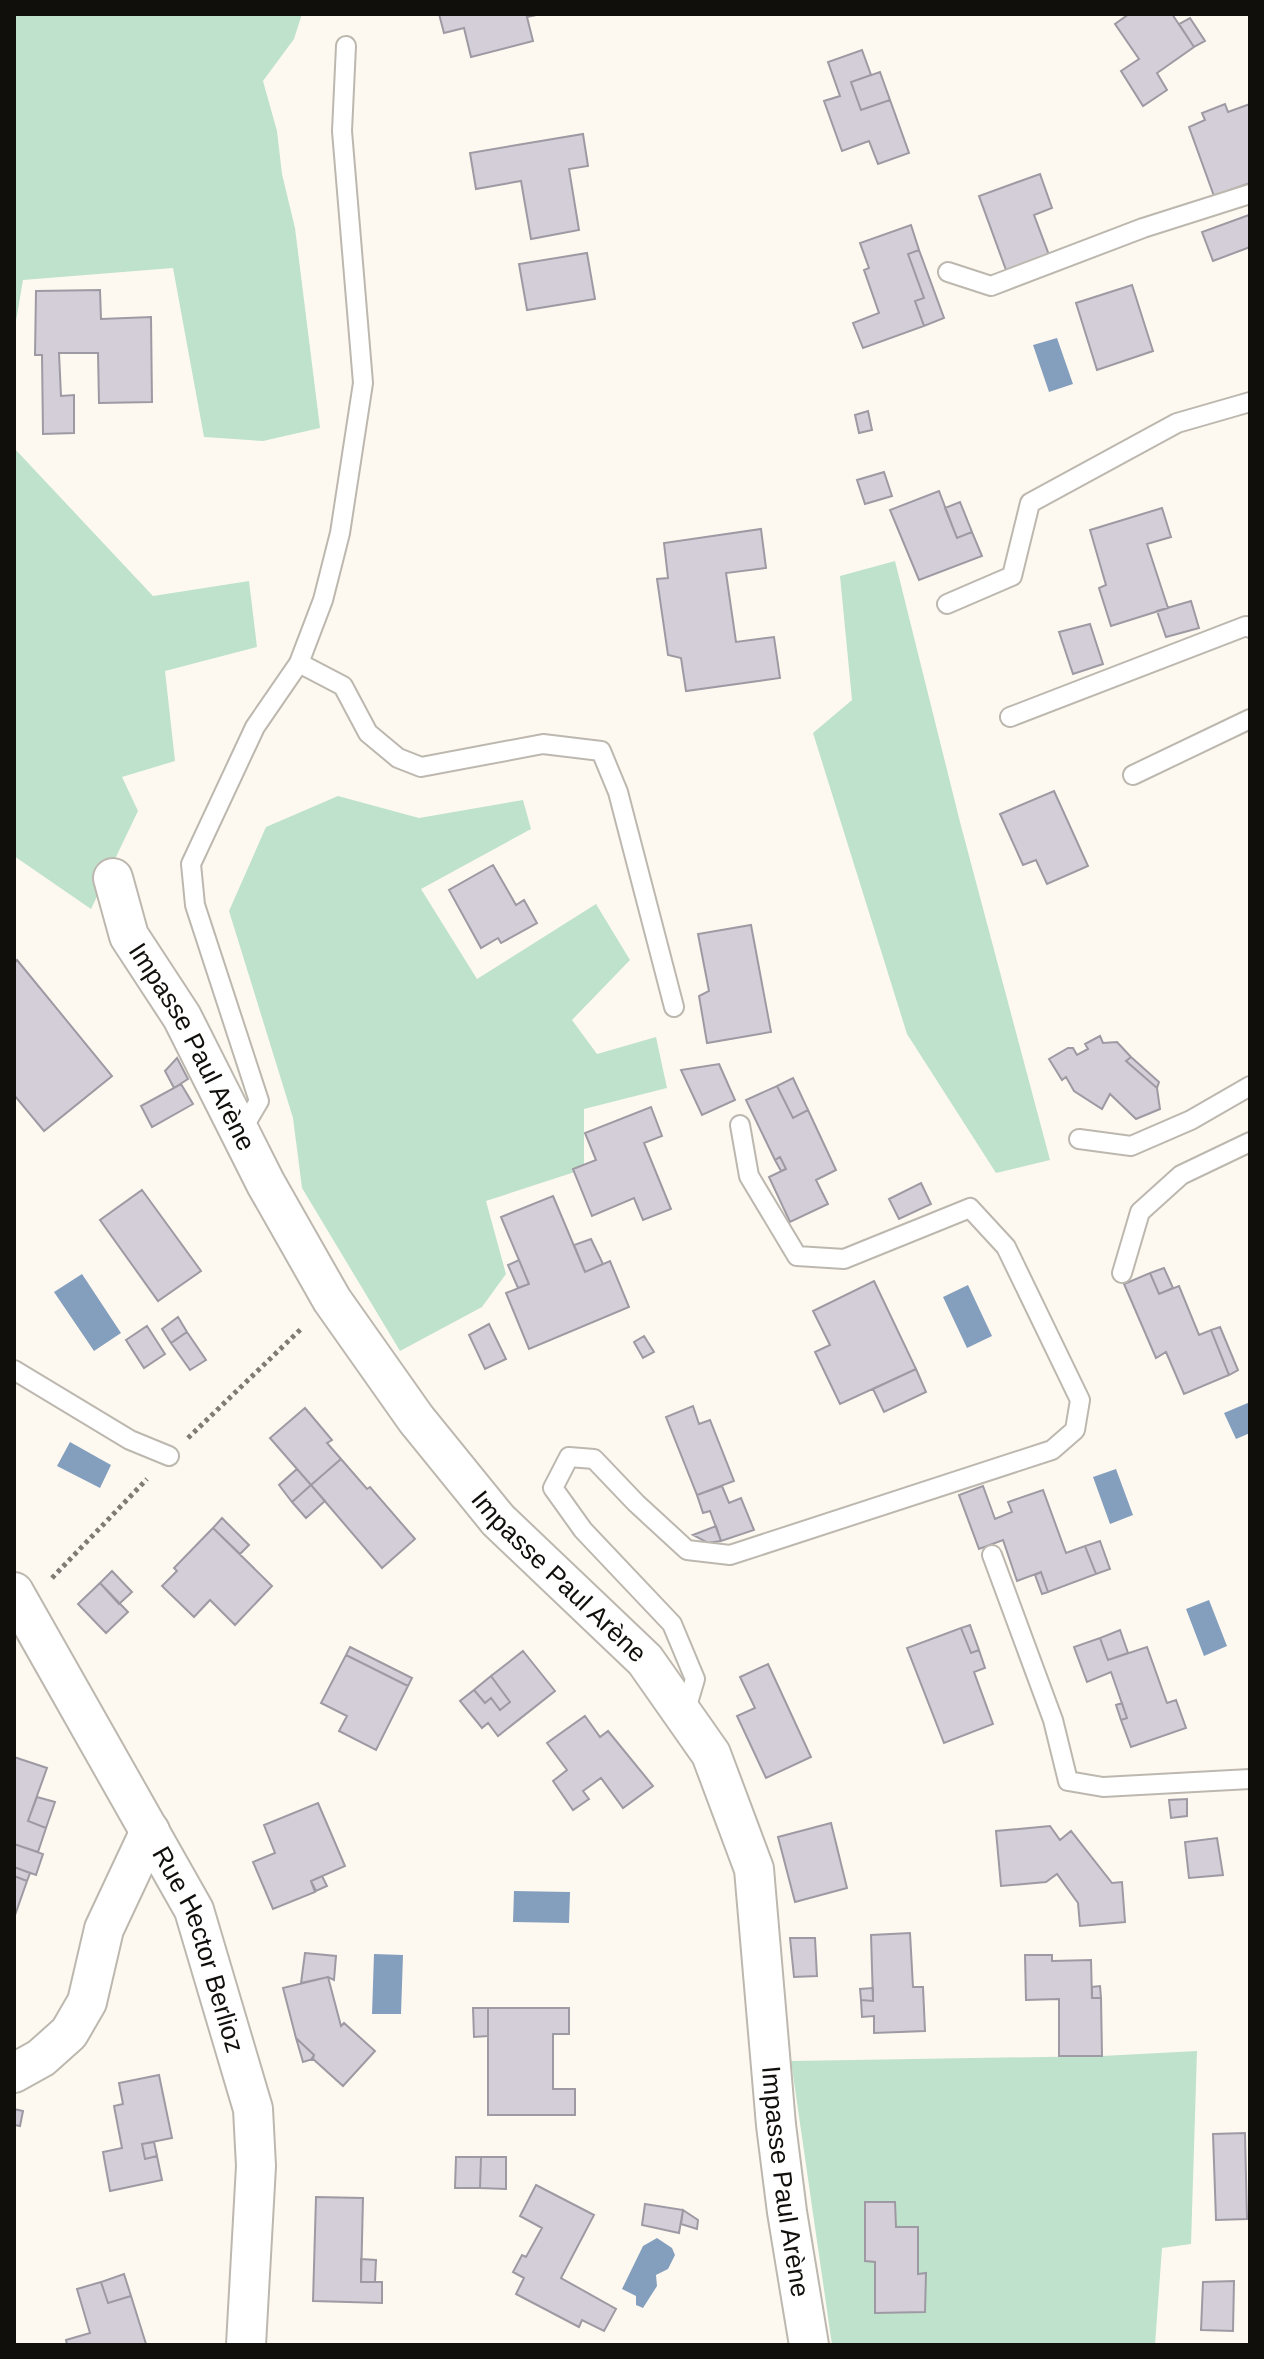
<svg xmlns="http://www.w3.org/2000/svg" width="1264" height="2359" font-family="Arial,sans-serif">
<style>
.green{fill:#bfe2cc}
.water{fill:#849fbd}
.building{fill:#d3ced7;stroke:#9e9aa3;stroke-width:2}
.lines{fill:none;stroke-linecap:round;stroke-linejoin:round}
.lane-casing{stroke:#bdb8af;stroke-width:22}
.street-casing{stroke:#bdb8af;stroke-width:42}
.path{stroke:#7f7c76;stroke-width:5;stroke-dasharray:4 4;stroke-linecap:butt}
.lane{stroke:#fff;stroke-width:18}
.street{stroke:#fff;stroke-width:38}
.labels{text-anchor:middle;stroke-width:6;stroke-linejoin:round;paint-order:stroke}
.street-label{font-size:26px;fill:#110f0c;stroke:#fef9f0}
</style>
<rect width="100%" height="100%" fill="#fef9f0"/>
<path class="green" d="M 14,14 L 302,14 L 294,39 L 263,81 L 277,131 L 282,174 L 295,228 L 320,428 L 263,441 L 204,437 L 173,268 L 23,280 L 14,333 Z
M 14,448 L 153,596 L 249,581 L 257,647 L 165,671 L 175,761 L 122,777 L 138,811 L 91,909 L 14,856 Z
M 895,561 L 960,822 L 1050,1160 L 996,1173 L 907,1034 L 813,733 L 852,700 L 840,576 Z
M 338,796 L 419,818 L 523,800 L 531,829 L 421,889 L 477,979 L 596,904 L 630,960 L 572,1020 L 597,1054 L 656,1037 L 667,1088 L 584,1109 L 584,1169 L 486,1201 L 506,1274 L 482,1307 L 400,1351 L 302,1188 L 293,1118 L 229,911 L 266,827 Z
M 1197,2051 L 1191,2244 L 1162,2248 L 1155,2345 L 832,2345 L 791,2061 L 1102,2056 Z"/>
<path class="water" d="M 1057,338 L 1073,384 L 1049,392 L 1033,345 Z
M 82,1274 L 121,1333 L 94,1351 L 54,1292 Z
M 968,1285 L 992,1336 L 967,1348 L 943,1297 Z
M 1250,1402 L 1250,1433 L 1236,1439 L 1224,1413 Z
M 70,1442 L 111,1465 L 100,1488 L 57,1466 Z
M 1116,1469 L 1133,1515 L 1110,1524 L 1093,1477 Z
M 1209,1600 L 1227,1646 L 1204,1656 L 1186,1609 Z
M 514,1891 L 570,1892 L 569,1923 L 513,1922 Z
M 374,1954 L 403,1955 L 401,2014 L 372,2014 Z
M 657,2238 L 672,2248 L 675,2255 L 668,2269 L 656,2275 L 657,2286 L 643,2308 L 636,2305 L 636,2296 L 622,2289 L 643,2246 Z"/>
<path class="building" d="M 439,14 L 541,14 L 527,17 L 533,41 L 471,57 L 464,28 L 444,33 Z
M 1129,14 L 1172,14 L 1194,47 L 1157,73 L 1167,90 L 1143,106 L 1121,71 L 1139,59 L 1115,24 Z
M 1190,18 L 1205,41 L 1194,47 L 1179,24 Z
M 862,50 L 871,75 L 851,82 L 861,110 L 890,100 L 909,153 L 878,164 L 869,141 L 842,151 L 824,101 L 840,96 L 828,62 Z
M 880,72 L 890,100 L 861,110 L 851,82 Z
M 1225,104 L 1228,112 L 1250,104 L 1250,183 L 1214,196 L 1189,127 L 1205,120 L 1202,113 Z
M 583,134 L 588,166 L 569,169 L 579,230 L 531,239 L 521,181 L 476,189 L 470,153 Z
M 1040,174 L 1052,208 L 1034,215 L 1049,255 L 1006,270 L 979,196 Z
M 1249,215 L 1250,247 L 1213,261 L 1202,232 Z
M 911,225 L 919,250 L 908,254 L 924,298 L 915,301 L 924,326 L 863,348 L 853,323 L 879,313 L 864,270 L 869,268 L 860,243 Z
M 919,250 L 944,318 L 924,326 L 915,301 L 924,298 L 908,254 Z
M 587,253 L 595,299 L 527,310 L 519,264 Z
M 1132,285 L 1153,351 L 1097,370 L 1076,303 Z
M 100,290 L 101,319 L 151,317 L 152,402 L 99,403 L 98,353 L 59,353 L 61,396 L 74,395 L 74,433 L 43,434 L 42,355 L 35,355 L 36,291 Z
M 868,411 L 872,430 L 859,433 L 855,415 Z
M 884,472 L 892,496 L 865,504 L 857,480 Z
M 939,491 L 957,538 L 972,532 L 982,556 L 919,580 L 890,510 Z
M 960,502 L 972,532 L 957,538 L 945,508 Z
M 1162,508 L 1171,537 L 1147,544 L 1168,608 L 1111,626 L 1099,588 L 1106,585 L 1090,530 Z
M 761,529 L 766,568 L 726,573 L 736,642 L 774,637 L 780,678 L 686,691 L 681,658 L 668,655 L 657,579 L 668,578 L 664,543 Z
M 1191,601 L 1199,628 L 1166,637 L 1157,611 Z
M 1090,624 L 1103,664 L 1073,674 L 1059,632 Z
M 1054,791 L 1088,866 L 1047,884 L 1036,860 L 1023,865 L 1000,814 Z
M 493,865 L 516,905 L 524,900 L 537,923 L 501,943 L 498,938 L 481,948 L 449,890 Z
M 751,925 L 771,1032 L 707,1043 L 699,996 L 709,991 L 698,934 Z
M 17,960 L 112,1076 L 44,1131 L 14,1095 L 14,963 Z
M 1100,1036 L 1103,1043 L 1117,1042 L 1131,1057 L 1126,1061 L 1157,1088 L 1160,1109 L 1136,1119 L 1110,1094 L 1102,1109 L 1074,1091 L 1066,1077 L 1062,1080 L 1049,1059 L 1068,1048 L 1073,1048 L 1077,1055 L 1088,1049 L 1085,1044 Z
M 1131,1057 L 1159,1082 L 1157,1088 L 1126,1061 Z
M 177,1058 L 188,1079 L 174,1088 L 165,1071 Z
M 719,1064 L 735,1100 L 702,1115 L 681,1070 Z
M 793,1078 L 808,1110 L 793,1118 L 777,1086 Z
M 181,1084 L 193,1104 L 152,1127 L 141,1106 Z
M 777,1086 L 793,1118 L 808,1110 L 836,1170 L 816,1180 L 828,1204 L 790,1222 L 769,1177 L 786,1169 L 780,1157 L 775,1160 L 746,1100 Z
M 651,1107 L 662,1136 L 644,1143 L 671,1209 L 643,1220 L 634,1198 L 592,1216 L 573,1169 L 596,1160 L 585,1133 Z
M 780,1157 L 786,1169 L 781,1171 L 775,1160 Z
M 921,1183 L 931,1204 L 899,1219 L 889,1199 Z
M 142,1190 L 201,1271 L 158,1301 L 100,1220 Z
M 553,1196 L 585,1272 L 610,1261 L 629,1307 L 529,1349 L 506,1293 L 529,1284 L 501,1217 Z
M 591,1239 L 603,1264 L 585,1272 L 574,1245 Z
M 519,1260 L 529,1284 L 518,1288 L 508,1265 Z
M 1164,1268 L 1173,1288 L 1159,1294 L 1150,1273 Z
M 1150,1273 L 1159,1294 L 1179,1286 L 1199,1335 L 1211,1330 L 1229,1375 L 1184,1394 L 1166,1352 L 1156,1358 L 1124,1284 Z
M 874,1281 L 916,1369 L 840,1404 L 815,1352 L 830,1345 L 813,1311 Z
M 178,1317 L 187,1332 L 171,1343 L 162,1329 Z
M 489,1324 L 506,1359 L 485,1369 L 469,1335 Z
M 147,1326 L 165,1354 L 144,1368 L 126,1340 Z
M 1220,1327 L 1238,1370 L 1229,1375 L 1211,1330 Z
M 187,1332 L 206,1360 L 190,1370 L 171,1343 Z
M 644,1336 L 654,1352 L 643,1358 L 634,1342 Z
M 916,1369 L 926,1392 L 884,1412 L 873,1389 Z
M 693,1406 L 699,1424 L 710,1420 L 734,1481 L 697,1495 L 666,1417 Z
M 305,1408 L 332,1440 L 327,1443 L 341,1459 L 311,1485 L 270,1438 Z
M 341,1459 L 367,1489 L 370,1487 L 415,1539 L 382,1568 L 311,1485 Z
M 297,1469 L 311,1485 L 292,1502 L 279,1485 Z
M 311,1485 L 325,1501 L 306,1518 L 292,1502 Z
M 722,1486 L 729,1503 L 741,1498 L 754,1530 L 721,1541 L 710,1511 L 703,1513 L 697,1495 Z
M 983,1486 L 995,1519 L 1012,1512 L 1008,1502 L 1043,1490 L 1066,1553 L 1085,1546 L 1096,1574 L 1048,1592 L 1041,1572 L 1017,1581 L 1003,1540 L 979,1549 L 959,1495 Z
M 222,1518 L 249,1545 L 240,1554 L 213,1528 Z
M 716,1526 L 721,1541 L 708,1543 L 693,1535 Z
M 213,1528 L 272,1586 L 235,1625 L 210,1600 L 194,1617 L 162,1586 L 177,1571 L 174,1568 Z
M 1100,1541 L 1110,1569 L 1096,1574 L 1085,1546 Z
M 112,1571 L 132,1592 L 119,1604 L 100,1583 Z
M 1041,1572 L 1048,1592 L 1042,1594 L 1035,1575 Z
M 100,1583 L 128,1612 L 106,1633 L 78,1604 Z
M 970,1625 L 979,1650 L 971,1653 L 961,1628 Z
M 961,1628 L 971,1653 L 979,1650 L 985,1668 L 974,1672 L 993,1724 L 944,1743 L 907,1648 Z
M 1120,1630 L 1128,1653 L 1108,1660 L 1100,1638 Z
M 1100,1638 L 1108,1660 L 1147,1647 L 1167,1703 L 1176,1700 L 1186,1728 L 1131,1747 L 1121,1720 L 1127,1718 L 1111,1672 L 1087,1682 L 1074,1647 Z
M 350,1647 L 412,1678 L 408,1686 L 346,1655 Z
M 523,1651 L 555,1691 L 498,1736 L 488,1723 L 482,1728 L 460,1701 L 474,1690 L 485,1703 L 491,1698 L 500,1710 L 510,1702 L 491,1676 Z
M 346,1655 L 408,1686 L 376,1750 L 339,1731 L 347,1716 L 321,1703 Z
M 768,1664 L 811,1757 L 766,1778 L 737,1716 L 755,1708 L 740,1677 Z
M 491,1676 L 510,1702 L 500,1710 L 491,1698 L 485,1703 L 474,1690 Z
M 1122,1703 L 1127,1718 L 1121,1720 L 1116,1705 Z
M 585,1716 L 600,1737 L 608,1731 L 653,1786 L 623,1808 L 601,1778 L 583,1791 L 589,1799 L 573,1810 L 553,1781 L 567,1770 L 547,1743 Z
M 14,1757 L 47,1768 L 28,1821 L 46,1828 L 38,1852 L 14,1844 Z
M 37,1797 L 55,1802 L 46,1828 L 28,1821 Z
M 1187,1799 L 1187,1816 L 1171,1818 L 1169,1800 Z
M 318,1803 L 345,1866 L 311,1881 L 315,1892 L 273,1909 L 253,1862 L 275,1853 L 264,1825 Z
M 831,1823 L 847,1888 L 795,1902 L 778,1837 Z
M 1050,1826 L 1060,1840 L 1071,1831 L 1112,1883 L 1122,1882 L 1125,1922 L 1080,1926 L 1078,1903 L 1057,1874 L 1046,1882 L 1001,1886 L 996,1831 Z
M 1217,1838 L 1223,1875 L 1189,1878 L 1185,1842 Z
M 14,1844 L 43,1854 L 36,1875 L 14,1867 Z
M 14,1867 L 30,1873 L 27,1881 L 14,1876 Z
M 14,1876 L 27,1881 L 14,1918 Z
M 322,1876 L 327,1886 L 316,1891 L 311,1881 Z
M 910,1933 L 913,1987 L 923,1987 L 925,2031 L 874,2033 L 874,2016 L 862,2017 L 861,2000 L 873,2001 L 871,1935 Z
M 790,1938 L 815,1938 L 817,1976 L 794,1977 Z
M 305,1953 L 336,1956 L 334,1980 L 328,1977 L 301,1983 Z
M 1025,1955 L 1052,1955 L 1052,1961 L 1091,1960 L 1092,1998 L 1101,1998 L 1102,2056 L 1059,2056 L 1059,1999 L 1026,2000 Z
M 328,1977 L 341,2026 L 344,2023 L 375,2051 L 343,2086 L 312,2058 L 314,2055 L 296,2038 L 283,1988 Z
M 1100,1986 L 1101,1998 L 1092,1998 L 1092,1987 Z
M 873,1988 L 873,2001 L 861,2000 L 860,1989 Z
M 473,2008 L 488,2008 L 488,2036 L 474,2037 Z
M 488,2008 L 569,2008 L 569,2034 L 553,2034 L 553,2089 L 575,2089 L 575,2115 L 488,2115 Z
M 296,2038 L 314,2055 L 313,2059 L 303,2062 Z
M 159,2075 L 172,2138 L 142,2144 L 145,2159 L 157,2156 L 162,2180 L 110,2191 L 103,2152 L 122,2148 L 114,2106 L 123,2104 L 119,2083 Z
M 14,2109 L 23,2111 L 20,2126 L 14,2125 Z
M 1245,2133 L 1247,2219 L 1216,2220 L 1213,2134 Z
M 154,2142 L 157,2156 L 145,2159 L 142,2144 Z
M 456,2157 L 481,2157 L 480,2188 L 455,2188 Z
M 481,2157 L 506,2157 L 506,2189 L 480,2188 Z
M 536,2185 L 594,2215 L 561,2278 L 616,2309 L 604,2331 L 582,2320 L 579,2327 L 516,2294 L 524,2278 L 513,2272 L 522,2255 L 526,2257 L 542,2228 L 520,2216 Z
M 316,2197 L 363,2198 L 361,2282 L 382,2282 L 382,2303 L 313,2301 Z
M 865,2202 L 895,2202 L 896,2227 L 918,2227 L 918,2274 L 926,2273 L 925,2312 L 875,2313 L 875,2262 L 865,2261 Z
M 645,2204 L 683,2210 L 679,2233 L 642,2225 Z
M 683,2210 L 698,2220 L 697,2229 L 681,2224 Z
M 361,2259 L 376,2260 L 375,2282 L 361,2282 Z
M 124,2274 L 131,2296 L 108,2303 L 101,2282 Z
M 1234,2281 L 1233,2331 L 1201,2330 L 1203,2282 Z
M 101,2282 L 108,2303 L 131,2296 L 146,2344 L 67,2345 L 66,2340 L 90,2333 L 77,2289 Z"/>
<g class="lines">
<defs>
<path id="lane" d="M 948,272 L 991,286 L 1143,228 L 1250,194
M 947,604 L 1012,576 L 1030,503 L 1177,423 L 1250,402
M 299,663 L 343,686 L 368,733 L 398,758 L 421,767 L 543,744 L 601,751 L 618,792 L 674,1007
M 1010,717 L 1246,626 L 1250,628
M 1133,775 L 1250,719
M 240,1133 L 259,1101 L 195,905 L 191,864 L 255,727 L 299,663 L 323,600 L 340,533 L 363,383 L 342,131 L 346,46
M 1079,1139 L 1131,1146 L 1191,1120 L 1250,1086
M 1122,1273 L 1140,1212 L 1181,1175 L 1250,1142
M 14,1370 L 130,1440 L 169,1456
M 992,1555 L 1053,1720 L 1068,1781 L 1103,1787 L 1250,1779
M 685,1713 L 695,1679 L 672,1624 L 583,1530 L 553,1488 L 569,1457 L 594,1459 L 636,1503 L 687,1550 L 730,1555 L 1052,1450 L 1075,1430 L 1080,1400 L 1006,1247 L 970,1208 L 844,1259 L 797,1256 L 749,1176 L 740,1125"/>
<g id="street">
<path id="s1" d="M 113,878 L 129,936 L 182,1017 L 266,1184 L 332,1300 L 416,1419 L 498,1520 L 645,1660 L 711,1754 L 754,1869 L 776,2125 L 787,2212 L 809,2345"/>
<path id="s2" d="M 14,1592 L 194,1910 L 253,2109 L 256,2166 L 246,2345"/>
<path d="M 14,2073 L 41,2058 L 69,2033 L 87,2002 L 104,1929 L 150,1831"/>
</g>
</defs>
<use href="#lane" class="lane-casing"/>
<use href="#street" class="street-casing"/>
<path class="path" d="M 188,1438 L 302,1328
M 52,1578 L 147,1479"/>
<use href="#lane" class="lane"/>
<use href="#street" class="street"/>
</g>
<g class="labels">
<g class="street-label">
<text dy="9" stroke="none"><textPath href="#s1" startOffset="188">Impasse Paul Arène</textPath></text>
<text dy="9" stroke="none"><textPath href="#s1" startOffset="836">Impasse Paul Arène</textPath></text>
<text dy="9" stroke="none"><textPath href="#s2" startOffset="404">Rue Hector Berlioz</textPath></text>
<text dy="9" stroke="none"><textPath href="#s1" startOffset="1508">Impasse Paul Arène</textPath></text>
</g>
</g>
<rect width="1264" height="2359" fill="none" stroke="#110f0c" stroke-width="32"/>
</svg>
